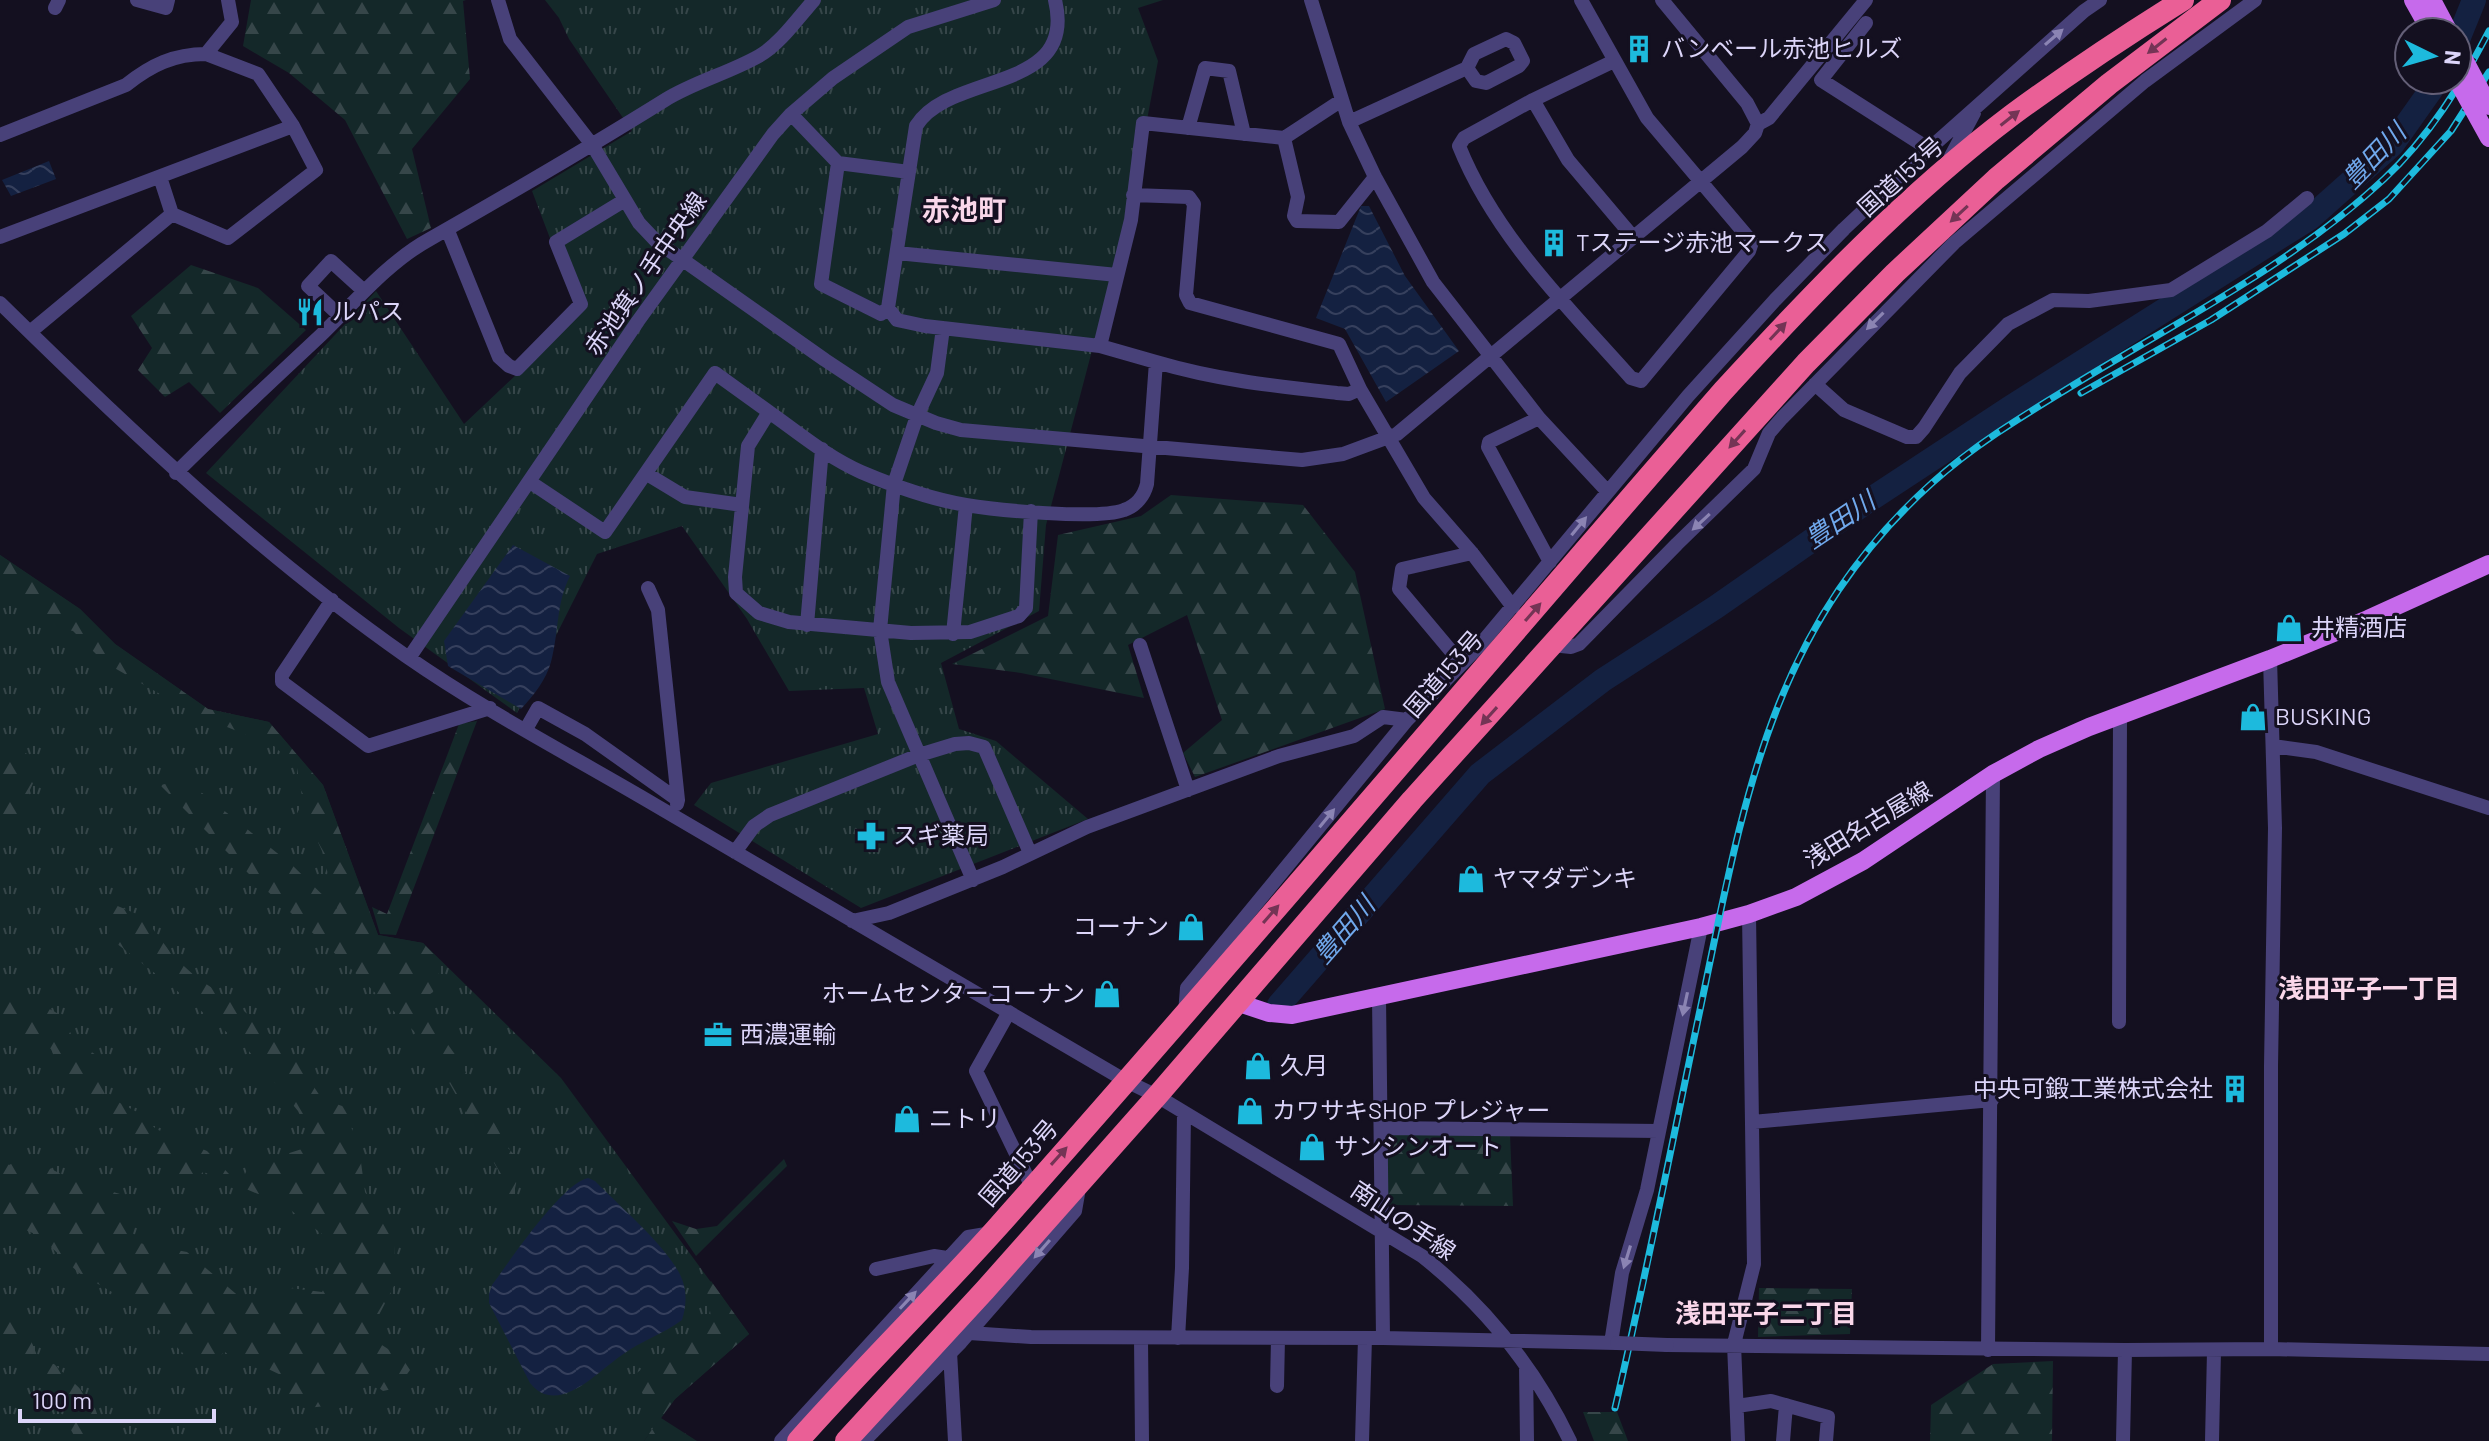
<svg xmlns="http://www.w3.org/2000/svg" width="2489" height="1441" font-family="Barlow,'Noto Sans JP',sans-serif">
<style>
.grass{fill:url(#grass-tufts)}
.forest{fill:url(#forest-firs)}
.water{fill:url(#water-waves)}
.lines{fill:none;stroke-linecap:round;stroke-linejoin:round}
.river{stroke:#142141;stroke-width:24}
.minor{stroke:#484179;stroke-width:14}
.major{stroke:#c66aeb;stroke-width:18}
.highway{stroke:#ea5f96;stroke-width:22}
.rail-casing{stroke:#1dbadd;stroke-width:7}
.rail{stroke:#141020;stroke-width:4;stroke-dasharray:12;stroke-linecap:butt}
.minor-bridge{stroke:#484179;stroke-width:14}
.major-bridge{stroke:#c66aeb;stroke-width:18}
.oneway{fill:#8b84b3}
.oneway2{fill:#743455}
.labels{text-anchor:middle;stroke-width:6;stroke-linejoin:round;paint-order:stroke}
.poi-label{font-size:24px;fill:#dcd5f9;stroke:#141020;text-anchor:start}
.street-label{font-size:24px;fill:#dcd5f9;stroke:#141020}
.water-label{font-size:26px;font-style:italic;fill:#70a8ec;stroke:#141020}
.neighbourhood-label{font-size:26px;font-weight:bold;fill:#fad7ea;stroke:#141020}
.quarter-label{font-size:28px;font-weight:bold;fill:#fad7ea;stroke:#141020}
</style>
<defs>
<pattern id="grass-tufts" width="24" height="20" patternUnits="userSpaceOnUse" patternTransform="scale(2)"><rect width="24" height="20" fill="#142829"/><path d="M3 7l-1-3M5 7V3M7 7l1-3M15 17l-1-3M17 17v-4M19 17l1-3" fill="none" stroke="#364649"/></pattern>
<pattern id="forest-firs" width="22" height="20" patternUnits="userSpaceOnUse" patternTransform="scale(2)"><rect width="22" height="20" fill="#142829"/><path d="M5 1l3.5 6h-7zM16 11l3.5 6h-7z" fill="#364649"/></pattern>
<pattern id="water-waves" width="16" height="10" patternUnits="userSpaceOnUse" patternTransform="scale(2)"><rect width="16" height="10" fill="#142141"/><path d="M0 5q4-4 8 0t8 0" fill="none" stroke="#36405d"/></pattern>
</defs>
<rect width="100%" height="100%" fill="#141020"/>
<path class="grass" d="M 545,0 L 1163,0 L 1138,8 L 1158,61 L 1133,195 L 1046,525 L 1039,611 L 941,663 L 959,729 L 996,741 L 1088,819 L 861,908 L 694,805 L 711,783 L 878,734 L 864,688 L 789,691 L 747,619 L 682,526 L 597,554 L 517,713 L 399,628 L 206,473 L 376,291 L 464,424 L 517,374 L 577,309 L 532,191 L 632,131 L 569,39 L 559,18 Z
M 0,555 L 80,609 L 115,644 L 208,709 L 269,722 L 323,785 L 378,935 L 423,943 L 561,1078 L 749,1334 L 675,1399 L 644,1441 L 0,1441 Z"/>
<path class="forest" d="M 251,0 L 466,0 L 463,1 L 470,79 L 412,149 L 431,228 L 407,239 L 345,120 L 289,73 L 243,46 Z
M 191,265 L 258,288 L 306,330 L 220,413 L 189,382 L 165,397 L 138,370 L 152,348 L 131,316 Z
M 1171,495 L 1303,505 L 1355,572 L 1385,709 L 1195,777 L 1183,753 L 1222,720 L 1187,615 L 1128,645 L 1144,698 L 1021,673 L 952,664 L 1048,616 L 1058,535 L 1141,516 Z
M 0,555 L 80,609 L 115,644 L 208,709 L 269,722 L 323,785 L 378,935 L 423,943 L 442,963 L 433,992 L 418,1003 L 459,1060 L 508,1148 L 521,1162 L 513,1197 L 506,1198 L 501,1192 L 498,1170 L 428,1045 L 343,961 L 250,875 L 160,785 L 186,780 L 292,865 L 337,909 L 322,851 L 313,831 L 294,819 L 303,802 L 297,768 L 274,746 L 195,714 L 104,662 L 73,631 L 51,626 L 0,590 Z
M 477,721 L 396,935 L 380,934 L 372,907 L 387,914 L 459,724 Z
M 0,736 L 27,754 L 40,768 L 29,792 L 24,835 L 0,839 Z
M 108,902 L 144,917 L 174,957 L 197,978 L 235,1003 L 292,1054 L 322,1099 L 345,1107 L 360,1155 L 365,1192 L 395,1245 L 394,1286 L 368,1336 L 402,1358 L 410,1370 L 397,1388 L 383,1391 L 361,1375 L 332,1384 L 326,1406 L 307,1408 L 280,1388 L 285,1377 L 262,1366 L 244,1366 L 225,1352 L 206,1364 L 186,1356 L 131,1303 L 79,1273 L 39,1236 L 0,1218 L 0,1157 L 9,1165 L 27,1156 L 72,1180 L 120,1194 L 133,1208 L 131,1228 L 134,1242 L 187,1252 L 242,1299 L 268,1305 L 290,1288 L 322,1292 L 332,1275 L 322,1234 L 284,1205 L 239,1186 L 249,1166 L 308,1147 L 307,1130 L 298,1111 L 248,1050 L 170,985 L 107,936 Z
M 0,985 L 17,991 L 64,1017 L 73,1039 L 106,1062 L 103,1078 L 105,1095 L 139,1113 L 156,1129 L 207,1151 L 229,1174 L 223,1178 L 203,1172 L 192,1184 L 142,1151 L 112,1115 L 67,1082 L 51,1049 L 15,1031 L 0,1027 Z
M 1390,1133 L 1510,1134 L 1513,1206 L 1388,1205 L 1387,1138 Z
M 784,1159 L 787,1166 L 696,1256 L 672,1221 L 696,1229 L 717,1226 Z
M 711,1281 L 749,1334 L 675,1399 L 661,1418 L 697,1441 L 644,1441 L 660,1418 L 650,1410 L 634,1375 L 711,1317 L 706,1286 Z
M 1759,1288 L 1852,1289 L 1850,1334 L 1758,1337 Z
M 0,1299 L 11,1314 L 17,1328 L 30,1338 L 40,1363 L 54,1364 L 92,1400 L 107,1441 L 78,1441 C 63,1422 63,1396 47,1377 C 36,1366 14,1362 0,1354 Z
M 2053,1361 L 2052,1441 L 1930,1441 L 1931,1405 L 1993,1364 Z
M 1583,1412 L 1617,1412 L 1628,1441 L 1594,1441 Z"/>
<path class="water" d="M 49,161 L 56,179 L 11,196 L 2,180 Z
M 1361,206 L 1369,206 L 1405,276 L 1459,351 L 1386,402 L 1345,329 L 1316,318 Z
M 513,545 L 570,576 C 556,603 559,632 551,662 C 546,680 534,695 521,709 L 448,666 L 444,641 Z
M 588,1178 L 595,1181 C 618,1205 674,1252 683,1282 C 687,1295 686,1307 682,1320 C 663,1334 641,1341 622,1355 C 599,1370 558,1418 530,1383 L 489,1303 L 489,1294 L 492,1285 C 509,1262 562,1183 588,1178 Z"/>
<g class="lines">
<path class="river" d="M 2457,42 L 2474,0
M 1279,1005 L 1480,774 L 1603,680 L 1716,607 L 1868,501 L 2011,407 L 2310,218 L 2392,145 L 2438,80"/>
<path class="minor" d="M 137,0 L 166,8 L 168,0
M 498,0 L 510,39 L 593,146 L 639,223 L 656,241 L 825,360 L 893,405 L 936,423 L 961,430 L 1302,460 L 1343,454 L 1397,434 L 1742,147 L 1755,133 L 1758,124 L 1769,118 L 1866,0
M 1055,0 C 1078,94 950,71 916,126 L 888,308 L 897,320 L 925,326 L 1100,346 L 1131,220 L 1143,123 L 1284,138 L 1342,100
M 1311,0 L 1349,122 L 1375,177 L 1433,282 L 1539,418 L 1607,491
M 1581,0 L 1647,118 L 1752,242 L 1749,251 L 1641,381 L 1631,378 C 1568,307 1495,236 1459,146 L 1464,138 L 1533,100 L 1614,61
M 1662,0 L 1747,103 L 1758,124
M 55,8 L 59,0
M 1866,23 L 1821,80 L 1929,149
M 1533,100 L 1568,160 L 1633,237
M 791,114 L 838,163 L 909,172
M 1349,122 L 1467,68 L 1474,54 L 1506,39 L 1514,43 L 1523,61 L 1519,66 L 1486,83 L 1476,81 L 1467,68
M 1188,128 L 1205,68 L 1229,71 L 1244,134
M 0,135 L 126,85 C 151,65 174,54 206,54 L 232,22 L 228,0
M 1284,138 L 1298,197 L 1294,216 L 1297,221 L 1339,222 L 1375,177
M 1950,158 L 1974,113
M 838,163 L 821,284 L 881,314 L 888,308
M 160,177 L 172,214
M 1133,195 L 1189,197 L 1194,204 L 1186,295 L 1190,303 L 1339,344 L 1360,389 L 1424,498 L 1472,553 L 1513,607
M 448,231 L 499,357 L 509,366 L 517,369 L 581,304 L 556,242 L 625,200
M 0,237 L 293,126
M 897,253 L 1117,275
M 0,303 C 128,429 259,553 406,656 C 485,711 572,756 655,805 C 812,897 969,989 1126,1081 L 1157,1096 L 1422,1256 C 1485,1306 1535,1368 1570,1441
M 340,316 L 308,286 L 331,261 L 364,291
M 943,328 L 937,373 L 917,416 L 894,484 L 880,630 L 888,682 L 973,880
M 30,332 L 172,214 L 228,238 L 316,170 L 293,126 L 258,74 L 206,54
M 1156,362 C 1217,380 1274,386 1337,393 L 1349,394 L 1360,389
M 1815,384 L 1844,410 L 1907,437 L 1916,437 L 1924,428 L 1960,373 L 2008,324 L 2053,300 L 2089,301 L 2171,290 L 2267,231 L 2307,198
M 1539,418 L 1489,442 L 1488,447 L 1550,562
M 176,473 C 223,426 272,381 321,335 C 355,302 388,262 430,239 C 509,194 588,148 665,100 C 694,82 729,73 759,56 C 780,44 798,18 814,0
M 647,474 L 685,497 L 742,505
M 530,482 L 605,532 L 715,373 L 769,412
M 1031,511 L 1026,608 L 1019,616 L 970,632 L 911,633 L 789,622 L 759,613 L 736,593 L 735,577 L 748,446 L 769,412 C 799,433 827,457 861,472 C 894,486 930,499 966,505 C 996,510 1098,520 1124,510 C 1136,506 1144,496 1147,484 L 1156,362 L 1100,346
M 648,588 L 658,610 L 678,800
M 332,600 L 282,675 L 282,682 L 368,746 L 490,708
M 807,625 L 822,449
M 953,634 L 966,505
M 1140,645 L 1188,790
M 1552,645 L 1571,647 L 1579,644 L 1677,544 L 1754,469 L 1769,433 L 1782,418 L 1954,243 L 2145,81 L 2255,0
M 409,658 L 638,321 L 773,134 L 791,114 L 833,78 L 908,27 L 994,0
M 2270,659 L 2275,828 L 2271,1066 L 2271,1349
M 1461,663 L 1399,589 L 1402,569 L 1472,553
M 526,729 L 538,708 L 585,734 L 678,800 L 677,804
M 2273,746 L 2316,752 L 2489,808
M 735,852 L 754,826 L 770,815 L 919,755 L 955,744 L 969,743 L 984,747 L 1030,853
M 852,921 L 889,913 L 1003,867 L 1087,827 L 1279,756 L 1354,736 L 1383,717 L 1407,720 L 1480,645 L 1688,396 L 1775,300 L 1844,229 L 1929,149 L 2084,11 L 2100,0
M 1379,997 L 1383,1338
M 1009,1012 L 976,1071 L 1032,1187
M 1185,1013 L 1187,988 L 1407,720
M 2119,1022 L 2120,716
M 1752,1122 L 1992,1100
M 1381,1128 L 1659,1131
M 876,1269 L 934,1256 L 947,1258
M 969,1333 L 1031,1337 L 1383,1338 L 1617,1343
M 1178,1338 L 1182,1268 L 1184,1113
M 1141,1339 L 1142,1441
M 1611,1343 L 1622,1273 L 1647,1190 L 1701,927
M 1667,1345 L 2125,1350 L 2271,1349 L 2489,1354
M 1988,1350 L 1993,774
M 950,1352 L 955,1441
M 1526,1366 L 1527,1441
M 1277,1386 L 1278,1338
M 1737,1406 L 1771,1401 L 1828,1417 L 1826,1441
M 781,1441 L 968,1237 L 992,1233
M 864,1441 L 961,1342 L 1075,1211 L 1079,1188
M 1362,1441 L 1365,1338
M 1738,1441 L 1734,1344 L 1754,1264 L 1749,914
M 1783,1441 L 1786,1405
M 2123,1441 L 2125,1350
M 2212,1441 L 2214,1351"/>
<path class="major" d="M 2413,0 L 2431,32
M 2432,0 L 2449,32
M 1239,1003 L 1269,1013 L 1292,1015 L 1701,927 L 1749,914 L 1796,897 L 1863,861 L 1993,774 L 2039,749 L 2089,727 L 2270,659 L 2368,619 L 2489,564"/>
<path class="highway" d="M 798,1441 C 862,1369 931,1301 995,1230 C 1241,954 1480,670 1723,391 C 1813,293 1906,195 2012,115 C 2068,74 2125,36 2183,0
M 846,1441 L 985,1290 L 1157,1096 L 1412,800 L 1806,363 L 1895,273 L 1996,179 L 2109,84 L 2220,0"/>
<defs>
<path id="rail" d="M 2081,393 L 2211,320 L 2344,234 L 2389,199 L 2451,131 L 2489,72
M 1615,1408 C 1646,1276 1672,1143 1700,1010 C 1743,806 1768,631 1932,483 C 1973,446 2021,417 2067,389 C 2174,323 2292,265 2384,179 C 2429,137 2461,85 2489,31"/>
</defs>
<use href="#rail" class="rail-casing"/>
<use href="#rail" class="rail"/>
<path class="minor-bridge" d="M 1617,1343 L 1667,1345"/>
<path class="major-bridge" d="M 2457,46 L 2489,106
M 2457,80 L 2489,138"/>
</g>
<defs><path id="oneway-solid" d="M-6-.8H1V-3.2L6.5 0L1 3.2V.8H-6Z" transform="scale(2)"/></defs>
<g class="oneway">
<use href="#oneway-solid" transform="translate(2054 37) rotate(-41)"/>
<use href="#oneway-solid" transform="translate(1875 321) rotate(135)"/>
<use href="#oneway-solid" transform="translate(1701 522) rotate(137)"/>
<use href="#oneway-solid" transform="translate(1579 526) rotate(-51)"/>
<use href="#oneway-solid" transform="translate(1327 818) rotate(-51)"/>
<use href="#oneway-solid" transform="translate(1685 1004) rotate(102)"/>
<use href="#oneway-solid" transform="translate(1042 1249) rotate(131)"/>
<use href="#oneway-solid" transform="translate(1627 1257) rotate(107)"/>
<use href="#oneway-solid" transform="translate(908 1300) rotate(-47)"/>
</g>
<g class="oneway2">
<use href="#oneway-solid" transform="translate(2157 46) rotate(142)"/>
<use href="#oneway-solid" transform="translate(2010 118) rotate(-38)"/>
<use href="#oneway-solid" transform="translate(1959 214) rotate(137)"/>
<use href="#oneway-solid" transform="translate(1778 331) rotate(-47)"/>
<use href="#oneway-solid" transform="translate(1737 439) rotate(132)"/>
<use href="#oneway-solid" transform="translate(1533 612) rotate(-49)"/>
<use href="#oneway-solid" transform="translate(1489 716) rotate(132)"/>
<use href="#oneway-solid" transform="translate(1271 914) rotate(-49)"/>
<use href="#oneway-solid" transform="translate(1059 1156) rotate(-48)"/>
</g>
<defs>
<symbol id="building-bare" viewBox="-9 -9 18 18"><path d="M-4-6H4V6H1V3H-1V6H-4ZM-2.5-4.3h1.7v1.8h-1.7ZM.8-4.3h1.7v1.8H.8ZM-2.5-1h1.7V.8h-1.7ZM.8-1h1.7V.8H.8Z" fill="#1dbadd" stroke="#141020" stroke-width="2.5" paint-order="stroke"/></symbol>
<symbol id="restaurant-bare" viewBox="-9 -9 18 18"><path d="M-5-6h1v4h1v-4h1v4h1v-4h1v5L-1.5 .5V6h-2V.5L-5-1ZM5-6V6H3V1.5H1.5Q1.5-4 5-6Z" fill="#1dbadd" stroke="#141020" stroke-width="2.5" paint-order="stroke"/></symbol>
<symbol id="shop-bare" viewBox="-9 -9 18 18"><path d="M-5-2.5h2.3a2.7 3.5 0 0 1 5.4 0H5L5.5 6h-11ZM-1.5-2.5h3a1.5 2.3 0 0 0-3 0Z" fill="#1dbadd" stroke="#141020" stroke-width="2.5" paint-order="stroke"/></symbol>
<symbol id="pharmacy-bare" viewBox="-9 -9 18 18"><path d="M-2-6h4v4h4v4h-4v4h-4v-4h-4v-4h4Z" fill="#1dbadd" stroke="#141020" stroke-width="2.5" paint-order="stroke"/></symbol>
<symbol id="office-bare" viewBox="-9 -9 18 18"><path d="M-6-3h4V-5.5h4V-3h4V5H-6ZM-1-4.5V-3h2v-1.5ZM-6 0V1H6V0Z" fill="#1dbadd" stroke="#141020" stroke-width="2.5" paint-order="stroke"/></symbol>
</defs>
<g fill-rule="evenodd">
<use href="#building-bare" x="1619" y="29" width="40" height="40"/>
<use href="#building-bare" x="1534" y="223" width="40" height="40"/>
<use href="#restaurant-bare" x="290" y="292" width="40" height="40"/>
<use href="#shop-bare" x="2269" y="608" width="40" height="40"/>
<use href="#shop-bare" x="2233" y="697" width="40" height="40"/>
<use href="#pharmacy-bare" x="851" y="816" width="40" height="40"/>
<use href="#shop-bare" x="1451" y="859" width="40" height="40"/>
<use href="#shop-bare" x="1171" y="907" width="40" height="40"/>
<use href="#shop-bare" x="1087" y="974" width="40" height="40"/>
<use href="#office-bare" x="698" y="1015" width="40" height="40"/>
<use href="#shop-bare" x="1238" y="1046" width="40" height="40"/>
<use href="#building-bare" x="2215" y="1069" width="40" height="40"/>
<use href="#shop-bare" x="1230" y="1091" width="40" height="40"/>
<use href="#shop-bare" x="887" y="1099" width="40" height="40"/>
<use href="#shop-bare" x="1292" y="1127" width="40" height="40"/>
</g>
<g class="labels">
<g class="poi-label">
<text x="1661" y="57">バンベール赤池ヒルズ</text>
<text x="1576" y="251">Tステージ赤池マークス</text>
<text x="332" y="320">ルパス</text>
<text x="2311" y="636">井精酒店</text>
<text x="2275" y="725">BUSKING</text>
<text x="893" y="844">スギ薬局</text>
<text x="1493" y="887">ヤマダデンキ</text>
<text x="1169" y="935" text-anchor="end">コーナン</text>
<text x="1085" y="1002" text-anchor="end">ホームセンターコーナン</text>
<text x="740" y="1043">西濃運輸</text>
<text x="1280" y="1074">久月</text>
<text x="2213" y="1097" text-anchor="end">中央可鍛工業株式会社</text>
<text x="1272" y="1119">カワサキSHOP プレジャー</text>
<text x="929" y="1127">ニトリ</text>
<text x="1334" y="1155">サンシンオート</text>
</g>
<g class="street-label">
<text transform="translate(1901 177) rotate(-42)" y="8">国道153号</text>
<text transform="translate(646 274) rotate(-55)" y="8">赤池箕ノ手中央線</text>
<text transform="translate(1444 674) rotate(-49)" y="8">国道153号</text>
<text transform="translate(1868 825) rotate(-31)" y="8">浅田名古屋線</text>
<text transform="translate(1019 1163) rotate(-49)" y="8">国道153号</text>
<text transform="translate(1403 1221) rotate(34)" y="8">南山の手線</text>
</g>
<g class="water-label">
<text transform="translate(2374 156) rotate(-46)" y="9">豊田川</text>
<text transform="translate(1840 520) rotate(-34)" y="9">豊田川</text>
<text transform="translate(1344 930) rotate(-49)" y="9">豊田川</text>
</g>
<g class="neighbourhood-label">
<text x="2369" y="998">浅田平子一丁目</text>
<text x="1766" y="1323">浅田平子二丁目</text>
</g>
<g class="quarter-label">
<text x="964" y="220">赤池町</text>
</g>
</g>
<g transform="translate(2433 56) rotate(95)"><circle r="38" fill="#141020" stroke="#645f77" stroke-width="2"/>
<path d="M0-6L14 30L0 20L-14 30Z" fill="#1dbadd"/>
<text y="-12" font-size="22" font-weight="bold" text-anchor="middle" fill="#dcd5f9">N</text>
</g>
<path d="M20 1409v12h194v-12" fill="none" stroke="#dcd5f9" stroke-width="4"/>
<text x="32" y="1409" font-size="24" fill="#dcd5f9" stroke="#141020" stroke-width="6" paint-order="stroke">100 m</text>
</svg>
